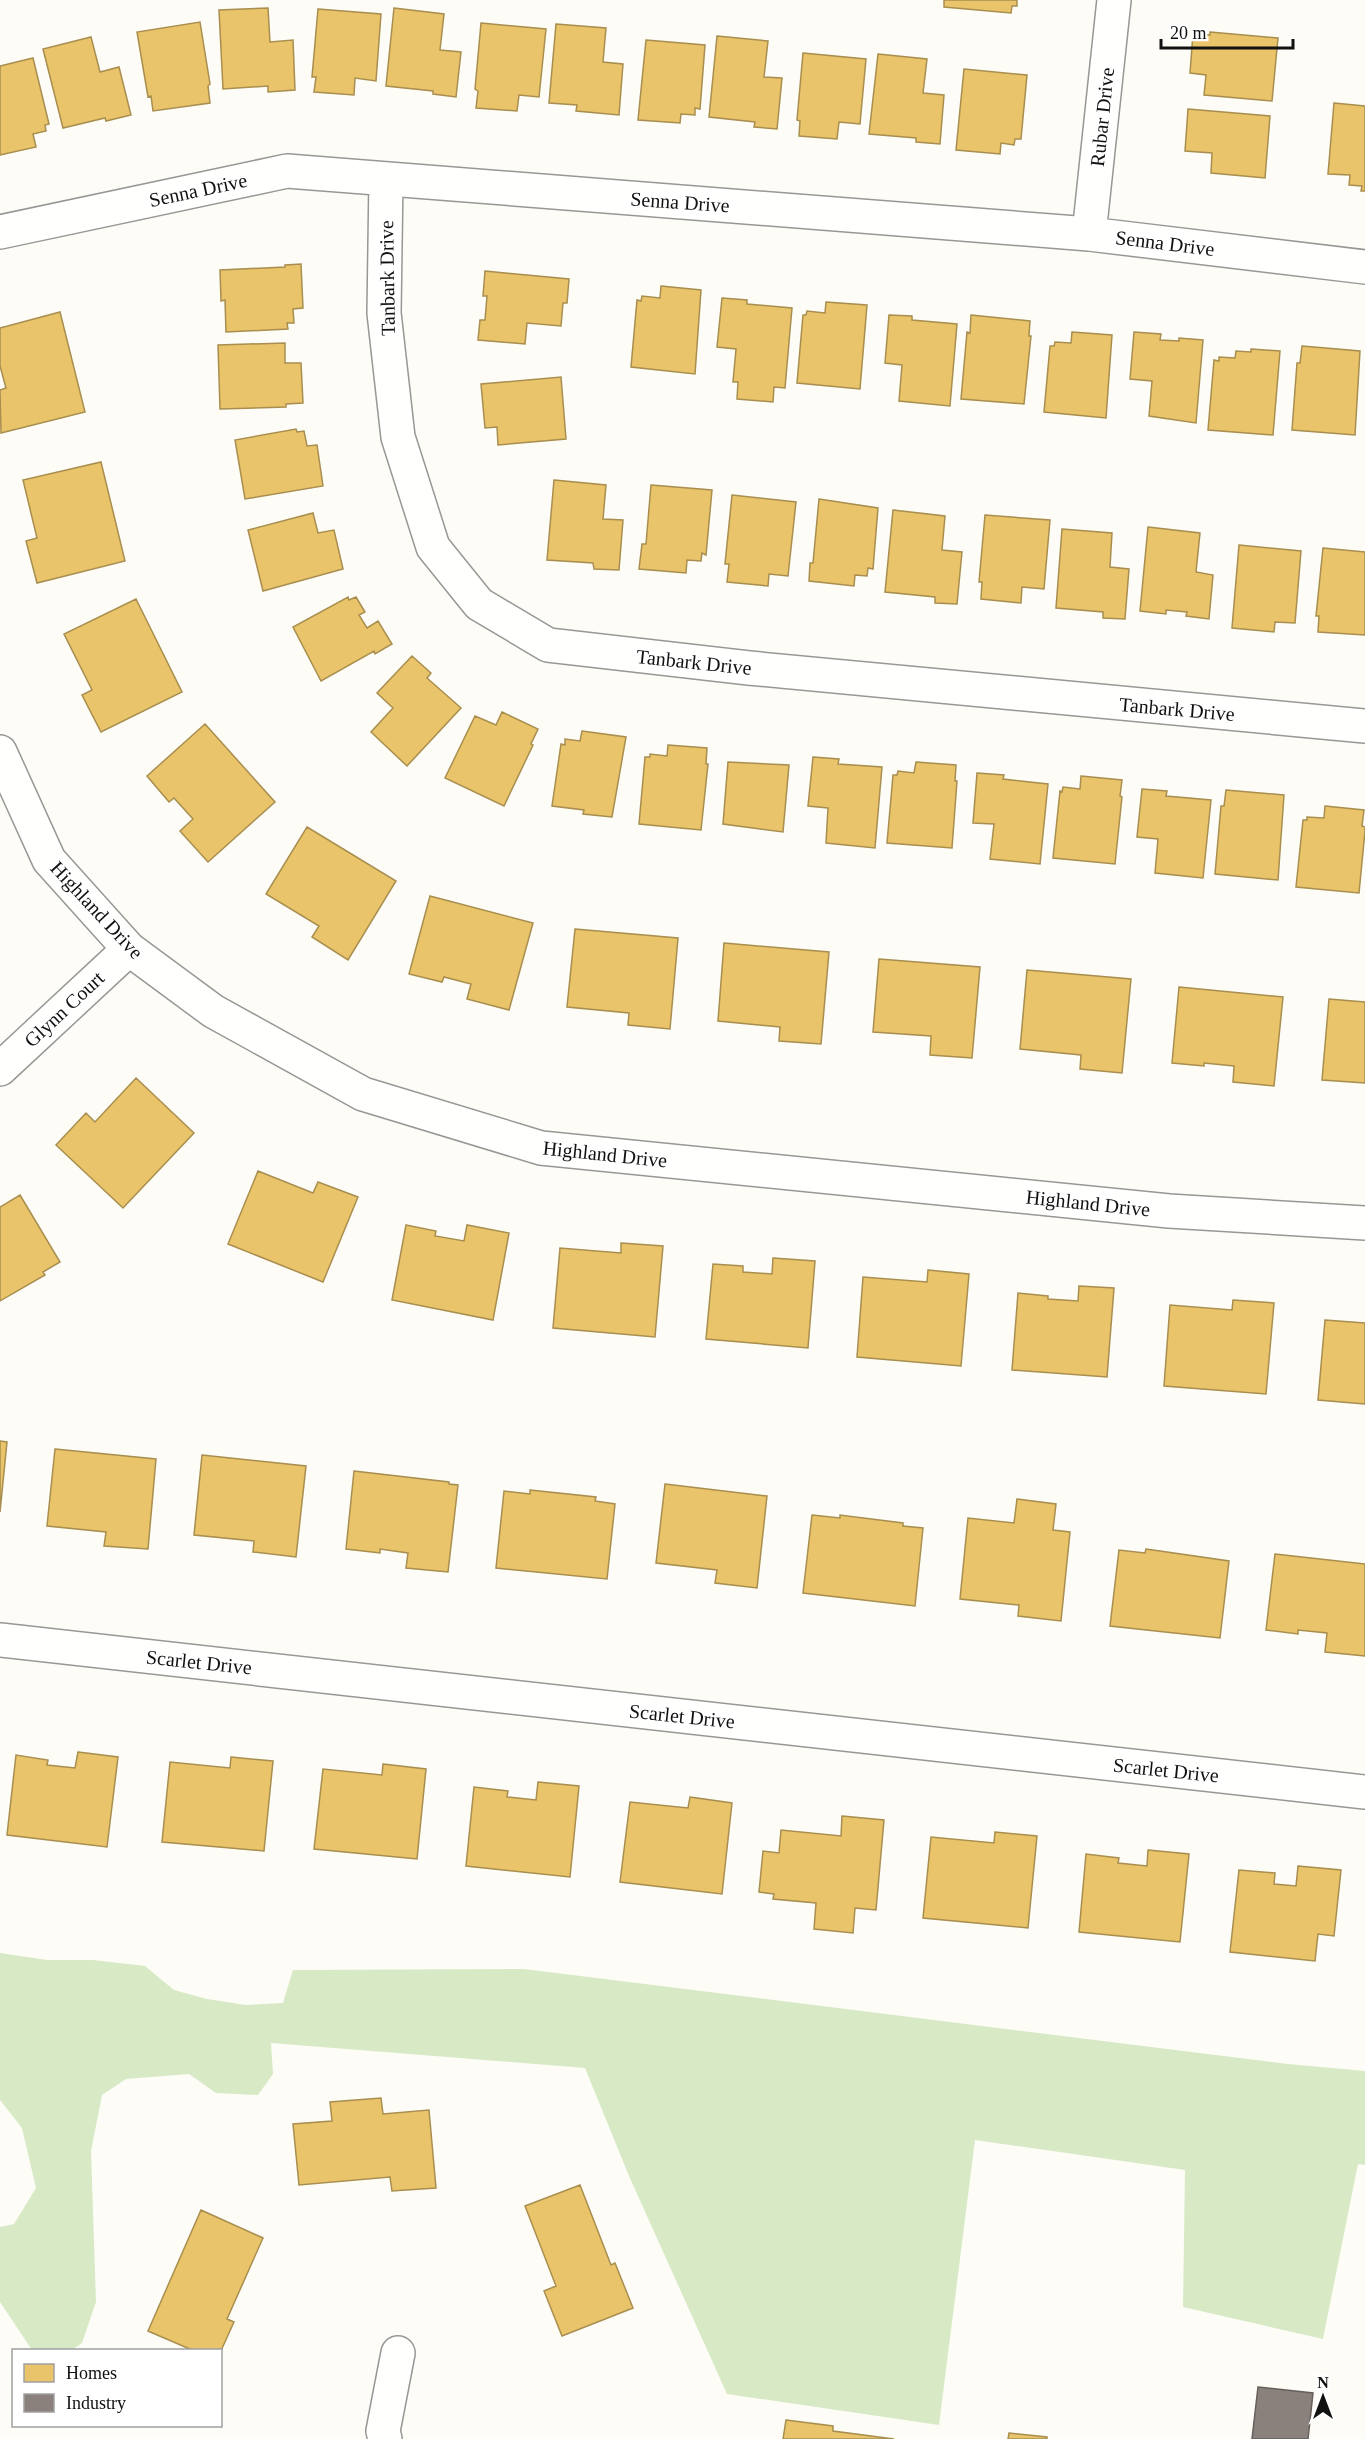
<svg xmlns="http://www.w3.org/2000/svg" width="1365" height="2439" font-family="'Times New Roman',serif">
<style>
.forest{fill:#d8eac5}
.homes{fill:#e9c46a;stroke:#a88e4f;stroke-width:1.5}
.industry{fill:#8a817c;stroke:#665f5c;stroke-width:1.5}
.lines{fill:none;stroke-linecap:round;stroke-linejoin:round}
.minor-casing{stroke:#979795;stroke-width:36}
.minor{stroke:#fffffe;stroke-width:33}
.labels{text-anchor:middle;stroke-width:6;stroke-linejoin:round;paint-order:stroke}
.street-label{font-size:20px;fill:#111;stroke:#fff}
</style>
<rect width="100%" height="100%" fill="#fdfcf7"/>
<path class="forest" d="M 0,1953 L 47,1960 L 93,1960 L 145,1966 L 174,1990 L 207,1999 L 246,2005 L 283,2003 L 293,1970 L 524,1969 L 1288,2064 L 1365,2071 L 1365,2165 L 1358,2164 L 1323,2339 L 1183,2307 L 1185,2170 L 975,2140 L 939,2425 L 727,2394 L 629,2176 L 585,2068 L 271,2043 L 273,2074 L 258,2095 L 216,2093 L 189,2074 L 126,2079 L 102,2095 L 91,2151 L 96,2302 L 82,2343 L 72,2350 L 32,2350 L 0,2302 L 0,2227 L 14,2224 L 36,2188 L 22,2128 L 0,2100 Z"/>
<path class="homes" d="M 944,0 L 1017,0 L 1017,6 L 1012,6 L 1011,13 L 944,7 Z
M 268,8 L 270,42 L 293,40 L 295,90 L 268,92 L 268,86 L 223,89 L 219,10 Z
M 394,8 L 444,14 L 440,50 L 461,52 L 456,97 L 433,94 L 433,91 L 386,86 Z
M 318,9 L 381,14 L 376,81 L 355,78 L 354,95 L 314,92 L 316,77 L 312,77 Z
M 200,22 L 210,84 L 208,86 L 210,103 L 153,111 L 151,96 L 148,97 L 137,32 Z
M 481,23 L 546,29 L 539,97 L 519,95 L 517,111 L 476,108 L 478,91 L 475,89 Z
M 556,24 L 606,28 L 603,62 L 623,64 L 619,115 L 576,111 L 577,105 L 549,103 Z
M 1210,32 L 1278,38 L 1272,101 L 1204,95 L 1206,75 L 1190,73 L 1193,33 L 1210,35 Z
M 717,36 L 768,41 L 764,77 L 782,78 L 777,129 L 754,127 L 755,122 L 709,117 Z
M 91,37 L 100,72 L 119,67 L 131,115 L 106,121 L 105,118 L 63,128 L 43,49 Z
M 646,40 L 705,45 L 700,109 L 695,108 L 695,115 L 681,114 L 680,123 L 638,120 Z
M 803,53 L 866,59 L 860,124 L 839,122 L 837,139 L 799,136 L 800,121 L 797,120 Z
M 878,54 L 927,59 L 923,93 L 944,95 L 940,144 L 916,142 L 916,138 L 869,134 Z
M 33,58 L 49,124 L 45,125 L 46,131 L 33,134 L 36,147 L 0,155 L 0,66 Z
M 964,69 L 1027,75 L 1021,139 L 1015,139 L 1014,145 L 1001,143 L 1000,154 L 956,150 Z
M 1334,103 L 1365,106 L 1365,191 L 1361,191 L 1362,186 L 1349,185 L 1350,175 L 1328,174 Z
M 1188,109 L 1270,116 L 1265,178 L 1211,173 L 1212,153 L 1185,151 Z
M 301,264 L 303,308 L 293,309 L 294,323 L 287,323 L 288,329 L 226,332 L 225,300 L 221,301 L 220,270 L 285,267 L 285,265 Z
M 485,271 L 569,279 L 567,303 L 563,303 L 561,326 L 527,323 L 525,344 L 478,340 L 480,320 L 485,320 L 487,296 L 483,296 Z
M 661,286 L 701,290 L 695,374 L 631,367 L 637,300 L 641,301 L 642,296 L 660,298 Z
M 722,298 L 747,300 L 747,304 L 792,308 L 785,388 L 774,387 L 773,402 L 737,399 L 738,382 L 733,382 L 736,349 L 717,347 Z
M 826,302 L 867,305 L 860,389 L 797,383 L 803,315 L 806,315 L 807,311 L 825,313 Z
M 60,312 L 85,412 L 1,433 L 0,390 L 6,388 L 0,366 L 0,328 Z
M 889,315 L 912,316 L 912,320 L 957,324 L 950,406 L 899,401 L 902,365 L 885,363 Z
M 971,315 L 1030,321 L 1029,336 L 1031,336 L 1024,404 L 961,399 L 967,332 L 970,333 Z
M 1072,332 L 1112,335 L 1106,418 L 1044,412 L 1050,346 L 1054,346 L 1055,342 L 1071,343 Z
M 1134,332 L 1161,334 L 1160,340 L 1179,341 L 1179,338 L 1203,340 L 1196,423 L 1149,416 L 1152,381 L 1130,379 Z
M 285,343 L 285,363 L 301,363 L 303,403 L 286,404 L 286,407 L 220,409 L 218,345 Z
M 1302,346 L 1360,351 L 1355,435 L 1292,430 L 1297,363 L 1300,363 Z
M 1251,349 L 1280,351 L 1273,435 L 1208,430 L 1214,360 L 1219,361 L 1219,357 L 1235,358 L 1236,351 L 1251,352 Z
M 561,377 L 566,439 L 498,445 L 497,427 L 485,428 L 481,384 Z
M 296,429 L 297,432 L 304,431 L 307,446 L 317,445 L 323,486 L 245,499 L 235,440 Z
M 101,462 L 125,561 L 37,583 L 26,541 L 37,538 L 23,480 Z
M 554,480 L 606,485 L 603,519 L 623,520 L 619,570 L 594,569 L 593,563 L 547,560 Z
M 651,485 L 712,490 L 706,555 L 702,553 L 701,561 L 687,560 L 686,573 L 639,569 L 642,544 L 646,544 Z
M 732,495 L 796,502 L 788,576 L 769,574 L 768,586 L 727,582 L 729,564 L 725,564 Z
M 819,499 L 878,508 L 873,569 L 868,568 L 867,576 L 855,575 L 854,586 L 809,581 L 810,563 L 813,563 Z
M 893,510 L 945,516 L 942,550 L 962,552 L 957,604 L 935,603 L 935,597 L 885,592 Z
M 313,513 L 318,533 L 334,530 L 343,569 L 263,591 L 248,530 Z
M 985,515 L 1050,520 L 1044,589 L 1022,587 L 1021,603 L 981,599 L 982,582 L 979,582 Z
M 1148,527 L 1200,533 L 1196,572 L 1213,575 L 1209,619 L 1186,616 L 1187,612 L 1166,610 L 1166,614 L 1140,611 Z
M 1062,529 L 1112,533 L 1110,567 L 1129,569 L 1125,619 L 1103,618 L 1103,612 L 1056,608 Z
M 1239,545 L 1301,551 L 1295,623 L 1275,622 L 1274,632 L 1232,628 Z
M 1323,548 L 1365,552 L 1365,635 L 1318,632 L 1319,616 L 1316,616 Z
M 348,597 L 349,600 L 356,597 L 365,612 L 359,615 L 367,628 L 378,621 L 392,644 L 375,654 L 374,651 L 321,681 L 293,627 Z
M 136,599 L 182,692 L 101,732 L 82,695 L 92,690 L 64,634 Z
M 412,656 L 431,673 L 427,678 L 461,708 L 407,766 L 371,732 L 393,708 L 377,693 Z
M 502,712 L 538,729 L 531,744 L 533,745 L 504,806 L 445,778 L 475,716 L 496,725 Z
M 205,724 L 275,802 L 208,862 L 180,831 L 193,819 L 174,798 L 169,802 L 147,776 Z
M 582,731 L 626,737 L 612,817 L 583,814 L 584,810 L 552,806 L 561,744 L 565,745 L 565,739 L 580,741 Z
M 668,745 L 707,748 L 706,764 L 708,764 L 701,830 L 639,824 L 645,757 L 650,757 L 650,754 L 667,756 Z
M 813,757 L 839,759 L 838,764 L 882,767 L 875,848 L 826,843 L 828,808 L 808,806 Z
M 728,762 L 789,765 L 783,832 L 723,824 Z
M 916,762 L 956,765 L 955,781 L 957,781 L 952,848 L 887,843 L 893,775 L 897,775 L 898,771 L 914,773 Z
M 977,773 L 1004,775 L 1003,779 L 1048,784 L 1040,864 L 990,859 L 994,824 L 973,823 Z
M 1081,776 L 1122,780 L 1120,796 L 1122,797 L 1115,864 L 1053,858 L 1060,791 L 1062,792 L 1063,787 L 1080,789 Z
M 1142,789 L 1167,791 L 1166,796 L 1211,800 L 1203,878 L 1155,873 L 1158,839 L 1137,837 Z
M 1226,790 L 1284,795 L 1278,880 L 1215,874 L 1221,806 L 1224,806 Z
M 1325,806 L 1364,810 L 1362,826 L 1365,827 L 1365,831 L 1359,893 L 1296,887 L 1303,820 L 1307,820 L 1307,817 L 1324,818 Z
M 307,827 L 396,881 L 348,960 L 312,937 L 319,926 L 266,894 Z
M 430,896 L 533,923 L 509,1010 L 467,999 L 471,984 L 444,977 L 442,982 L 409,974 Z
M 575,929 L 678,938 L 670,1029 L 628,1025 L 629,1013 L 567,1007 Z
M 724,943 L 829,952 L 821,1044 L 779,1041 L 780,1027 L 718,1021 Z
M 879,959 L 980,967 L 972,1058 L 930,1055 L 931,1036 L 873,1032 Z
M 1027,970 L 1131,979 L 1122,1073 L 1080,1069 L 1081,1055 L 1020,1049 Z
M 1179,987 L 1283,997 L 1274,1086 L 1233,1082 L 1234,1066 L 1204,1063 L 1204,1066 L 1172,1063 Z
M 1329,999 L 1365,1002 L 1365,1083 L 1322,1080 Z
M 136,1078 L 194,1133 L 123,1208 L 56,1145 L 86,1113 L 95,1122 Z
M 258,1171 L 313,1193 L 318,1182 L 358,1197 L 323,1282 L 228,1244 Z
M 20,1195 L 60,1262 L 43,1272 L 45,1275 L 0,1301 L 0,1207 Z
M 406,1225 L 436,1231 L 435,1236 L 464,1241 L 467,1225 L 509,1233 L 493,1320 L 392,1300 Z
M 621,1243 L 663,1246 L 655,1337 L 553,1328 L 560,1248 L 621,1253 Z
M 773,1258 L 815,1261 L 808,1348 L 706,1339 L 713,1264 L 743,1266 L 743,1272 L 772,1274 Z
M 928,1270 L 969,1274 L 961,1366 L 857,1357 L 863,1277 L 927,1282 Z
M 1079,1286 L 1114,1288 L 1107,1377 L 1012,1370 L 1018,1293 L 1048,1296 L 1048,1299 L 1078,1301 Z
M 1233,1300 L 1274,1303 L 1266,1394 L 1164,1386 L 1170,1305 L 1232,1310 Z
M 1325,1320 L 1365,1323 L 1365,1404 L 1318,1400 Z
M 0,1441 L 7,1442 L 0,1512 Z
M 55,1449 L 156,1459 L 148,1549 L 104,1546 L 106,1532 L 47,1526 Z
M 202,1455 L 306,1466 L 296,1557 L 253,1552 L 254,1541 L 194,1535 Z
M 354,1471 L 449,1482 L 449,1484 L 458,1485 L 448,1572 L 406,1568 L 408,1553 L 380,1549 L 380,1553 L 346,1549 Z
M 665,1484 L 767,1496 L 757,1588 L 715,1583 L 717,1570 L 656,1563 Z
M 530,1490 L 596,1497 L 595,1501 L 615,1504 L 607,1579 L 496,1568 L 504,1491 L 530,1494 Z
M 1017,1499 L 1056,1504 L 1053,1530 L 1070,1532 L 1061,1621 L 1018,1616 L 1019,1605 L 960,1599 L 968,1518 L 1014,1523 Z
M 812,1515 L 840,1518 L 840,1515 L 903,1523 L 903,1526 L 923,1528 L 915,1606 L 803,1593 Z
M 1146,1549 L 1229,1561 L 1220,1638 L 1110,1626 L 1119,1550 L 1145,1553 Z
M 1275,1554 L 1365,1564 L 1365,1656 L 1325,1652 L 1327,1633 L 1298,1630 L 1298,1634 L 1266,1630 Z
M 78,1752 L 118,1757 L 107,1847 L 7,1835 L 16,1755 L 48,1760 L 47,1765 L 75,1768 Z
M 231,1757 L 273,1761 L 264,1851 L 162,1842 L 170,1762 L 230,1768 Z
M 383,1764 L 426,1769 L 417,1859 L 314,1849 L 323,1769 L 382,1775 Z
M 538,1782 L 579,1786 L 570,1877 L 466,1866 L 474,1787 L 508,1791 L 507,1797 L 536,1800 Z
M 690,1797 L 732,1803 L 722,1894 L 620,1882 L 630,1802 L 688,1808 Z
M 842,1816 L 884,1820 L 876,1910 L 855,1908 L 853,1933 L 814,1929 L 816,1903 L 773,1899 L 774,1894 L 759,1892 L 763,1851 L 779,1853 L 781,1830 L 841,1836 Z
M 995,1832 L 1037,1836 L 1028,1928 L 923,1918 L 931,1837 L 994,1843 Z
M 1148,1850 L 1189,1854 L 1180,1942 L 1079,1932 L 1086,1854 L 1119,1858 L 1118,1863 L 1147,1866 Z
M 1298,1866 L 1341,1870 L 1334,1936 L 1318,1934 L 1315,1961 L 1230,1952 L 1239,1870 L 1275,1873 L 1274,1884 L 1296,1886 Z
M 381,2098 L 383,2114 L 429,2110 L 436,2188 L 392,2191 L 390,2177 L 299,2185 L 293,2124 L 332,2121 L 330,2102 Z
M 580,2185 L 611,2265 L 615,2263 L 633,2308 L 562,2336 L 544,2291 L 556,2286 L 525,2206 Z
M 201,2210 L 263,2238 L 227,2319 L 234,2322 L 220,2353 L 220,2350 L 192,2350 L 148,2331 Z
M 786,2420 L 833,2426 L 833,2431 L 894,2439 L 783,2439 Z
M 1009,2433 L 1047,2437 L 1047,2439 L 1008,2439 Z"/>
<path class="industry" d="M 1258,2387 L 1313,2393 L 1308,2439 L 1252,2439 Z"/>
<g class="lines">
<defs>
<path id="minor" d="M 386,179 L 384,313 L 398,437 L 433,547 L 479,604 L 548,645 L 749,668 L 1365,726
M 0,232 L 287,171 L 1089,234 L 1365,267
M 1089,234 L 1114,0
M 0,752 L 49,860 L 129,949 L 213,1011 L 363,1094 L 541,1148 L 1169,1211 L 1365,1223
M 0,1069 L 129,949
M 0,1640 L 1365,1792
M 385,2439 L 383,2431 L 398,2353"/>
</defs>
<use href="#minor" class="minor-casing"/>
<use href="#minor" class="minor"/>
</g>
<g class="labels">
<g class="street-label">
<text transform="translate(1102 117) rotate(-84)" y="7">Rubar Drive</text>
<text transform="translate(198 190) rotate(-12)" y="7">Senna Drive</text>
<text transform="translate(680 202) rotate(4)" y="7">Senna Drive</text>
<text transform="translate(1165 243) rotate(7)" y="7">Senna Drive</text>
<text transform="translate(387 278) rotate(-91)" y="7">Tanbark Drive</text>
<text transform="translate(694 662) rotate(6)" y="7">Tanbark Drive</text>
<text transform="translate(1177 709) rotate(5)" y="7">Tanbark Drive</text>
<text transform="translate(97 910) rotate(47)" y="7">Highland Drive</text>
<text transform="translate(64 1009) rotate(-43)" y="7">Glynn Court</text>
<text transform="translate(605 1154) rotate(6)" y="7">Highland Drive</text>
<text transform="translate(1088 1203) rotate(6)" y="7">Highland Drive</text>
<text transform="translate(199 1662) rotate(6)" y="7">Scarlet Drive</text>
<text transform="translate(682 1716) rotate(6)" y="7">Scarlet Drive</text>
<text transform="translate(1166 1770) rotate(6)" y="7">Scarlet Drive</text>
</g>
</g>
<rect x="12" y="2349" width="210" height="78" fill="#ffffff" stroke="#a0a0a0" stroke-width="1.5"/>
<rect x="24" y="2364" width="30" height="18" fill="#e9c46a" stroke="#a0a0a0" stroke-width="1.5"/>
<text x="66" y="2379" font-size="18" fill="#111111">Homes</text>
<rect x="24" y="2394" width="30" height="18" fill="#8a817c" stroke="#a0a0a0" stroke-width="1.5"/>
<text x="66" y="2409" font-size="18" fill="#111111">Industry</text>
<g transform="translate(1323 2397)" stroke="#ffffff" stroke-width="4.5" paint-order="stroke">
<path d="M0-4.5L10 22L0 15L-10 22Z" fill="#111111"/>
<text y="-9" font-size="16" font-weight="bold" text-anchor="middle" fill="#111111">N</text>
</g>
<path d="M1161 39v9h132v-9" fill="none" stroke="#111111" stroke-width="3"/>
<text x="1170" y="39" font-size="18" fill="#111111" stroke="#ffffff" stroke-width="4.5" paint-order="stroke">20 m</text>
</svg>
